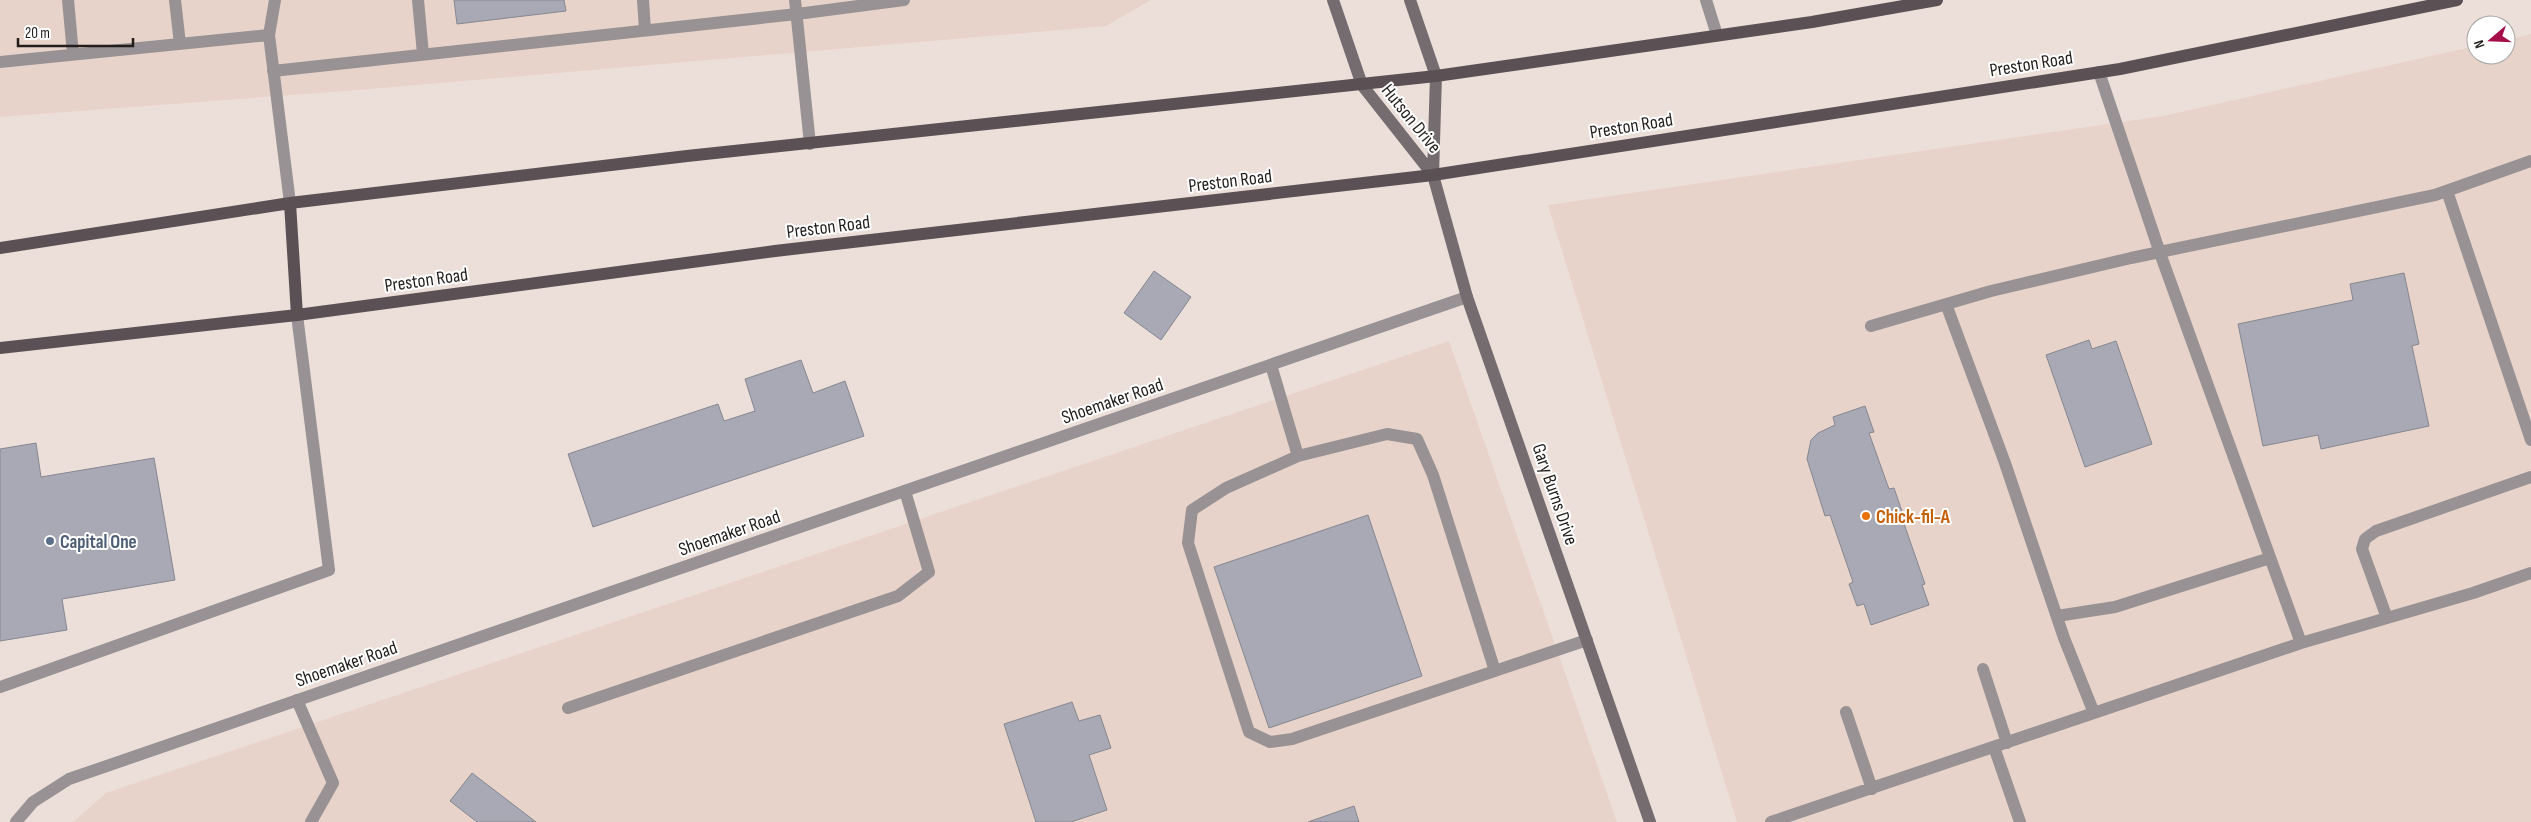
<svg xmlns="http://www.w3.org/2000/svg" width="2531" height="822" font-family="'Sofia Sans Condensed',sans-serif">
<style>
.built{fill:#e7d3c9}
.building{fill:#a8a9b4;stroke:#868791}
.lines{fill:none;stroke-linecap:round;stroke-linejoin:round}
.lane{stroke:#989294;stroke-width:12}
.street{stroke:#989294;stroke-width:12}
.secondary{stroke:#746c6e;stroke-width:12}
.primary{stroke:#5b5154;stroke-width:12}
.food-dot{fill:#e8710a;stroke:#fff;stroke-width:2}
.service-dot{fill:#5c6f8a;stroke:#fff;stroke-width:2}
.labels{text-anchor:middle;stroke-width:4;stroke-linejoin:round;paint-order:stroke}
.street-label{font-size:19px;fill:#231e1c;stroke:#fff}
.food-label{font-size:19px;font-weight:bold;fill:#c56008;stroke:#fff;text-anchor:start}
.service-label{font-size:19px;font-weight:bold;fill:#4e5e75;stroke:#fff;text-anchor:start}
</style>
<rect width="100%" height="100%" fill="#ecdfd9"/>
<path class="built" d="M 0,0 L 1151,0 L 1106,26 L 358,90 L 0,117 Z
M 2531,34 L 2531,822 L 1737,822 L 1548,205 L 2163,116 L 2476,46 L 2476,55 L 2506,55 L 2506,40 Z
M 1449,341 L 1617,822 L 73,822 L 106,793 Z"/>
<path class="building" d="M 454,0 L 564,0 L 566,11 L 457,24 Z
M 1154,271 L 1191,297 L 1161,340 L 1124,313 Z
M 2404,273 L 2419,344 L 2412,346 L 2429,426 L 2321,449 L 2318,435 L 2263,446 L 2238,324 L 2353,300 L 2350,284 Z
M 2089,340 L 2092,349 L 2116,341 L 2152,444 L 2085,467 L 2046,355 Z
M 801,360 L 813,393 L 845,381 L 864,436 L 593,527 L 568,454 L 718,404 L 724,421 L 755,411 L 745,379 Z
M 1865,406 L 1874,432 L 1869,433 L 1889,489 L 1894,488 L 1903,514 L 1901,515 L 1925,584 L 1922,585 L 1929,605 L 1871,625 L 1864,604 L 1857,606 L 1849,584 L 1853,582 L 1830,515 L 1825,516 L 1807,459 L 1811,440 L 1818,433 L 1835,425 L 1833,417 Z
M 36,443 L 41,477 L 154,458 L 175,580 L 62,599 L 67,630 L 0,641 L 0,449 Z
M 1368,515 L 1422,676 L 1269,728 L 1214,567 Z
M 1072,702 L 1079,721 L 1100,715 L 1111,748 L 1089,755 L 1107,810 L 1071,822 L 1036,822 L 1004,724 Z
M 472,773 L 536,822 L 477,822 L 450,801 Z
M 1354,806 L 1359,822 L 1308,822 Z"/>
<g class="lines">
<path class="lane" d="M 68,0 L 73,54
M 175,0 L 180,44
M 275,0 L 269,35 L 290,203
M 418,0 L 423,54
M 643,0 L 645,30
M 795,0 L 810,144
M 1706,0 L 1717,35
M 0,62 L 269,35
M 273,71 L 797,14 L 904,0
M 2099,72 L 2160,253 L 2301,643
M 2447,191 L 2531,440
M 1946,304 L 2005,463 L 2064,638 L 2094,713
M 1871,326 L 1991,291 L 2131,258 L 2435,195 L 2531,161
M 1271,365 L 1298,456
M 2057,616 L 2115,607 L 2270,558
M 2387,618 L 2362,549 L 2365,539 L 2376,531 L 2531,477
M 1983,669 L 2007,743
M 1495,671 L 1433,475 L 1417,439 L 1387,434 L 1298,456 L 1226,488 L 1192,510 L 1188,543 L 1249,732 L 1270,742 L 1292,739 L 1587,640
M 0,687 L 329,570 L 297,315
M 297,700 L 333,783 L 311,822
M 568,708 L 898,596 L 929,572 L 905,491
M 1846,712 L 1872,789
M 1994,747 L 2020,822
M 1771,822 L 2301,643 L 2473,593 L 2531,573"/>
<path class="street" d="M 16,822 L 33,802 L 69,779 L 1467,297"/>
<path class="secondary" d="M 1333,0 L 1362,85 L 1433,175
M 1410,0 L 1436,76 L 1433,175 L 1467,297 L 1650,822"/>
<path class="primary" d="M 290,203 L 297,315
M 0,248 L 290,203 L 687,156 L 1436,76 L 1812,22 L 1937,0
M 0,348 L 297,315 L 775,251 L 1433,175 L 2120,69 L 2457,0"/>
</g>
<circle class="food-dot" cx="1866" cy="516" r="5"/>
<circle class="service-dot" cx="50" cy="541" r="5"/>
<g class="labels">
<g class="street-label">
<text transform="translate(2031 63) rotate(-9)" y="7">Preston Road</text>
<text transform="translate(1412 118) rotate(51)" y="7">Hutson Drive</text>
<text transform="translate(1631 125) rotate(-9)" y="7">Preston Road</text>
<text transform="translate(1230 180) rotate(-7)" y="7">Preston Road</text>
<text transform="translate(828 226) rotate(-7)" y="7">Preston Road</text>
<text transform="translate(426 279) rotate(-8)" y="7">Preston Road</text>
<text transform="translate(1112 400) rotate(-19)" y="7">Shoemaker Road</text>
<text transform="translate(1556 494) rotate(71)" y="7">Gary Burns Drive</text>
<text transform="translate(729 532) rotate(-19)" y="7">Shoemaker Road</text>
<text transform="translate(346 663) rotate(-19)" y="7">Shoemaker Road</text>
</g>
<g class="food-label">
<text x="1876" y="523">Chick-fil-A</text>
</g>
<g class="service-label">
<text x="60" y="548">Capital One</text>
</g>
</g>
<g transform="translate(2491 40) rotate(251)"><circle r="24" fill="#ffffff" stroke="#a7a5a4"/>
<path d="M0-4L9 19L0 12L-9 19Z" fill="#a50f49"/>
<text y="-8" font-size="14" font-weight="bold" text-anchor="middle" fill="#231e1c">N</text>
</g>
<path d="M18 38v8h115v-8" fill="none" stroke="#231e1c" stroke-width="2.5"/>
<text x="25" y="38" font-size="15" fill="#231e1c" stroke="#ffffff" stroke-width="4" paint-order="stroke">20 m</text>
</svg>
